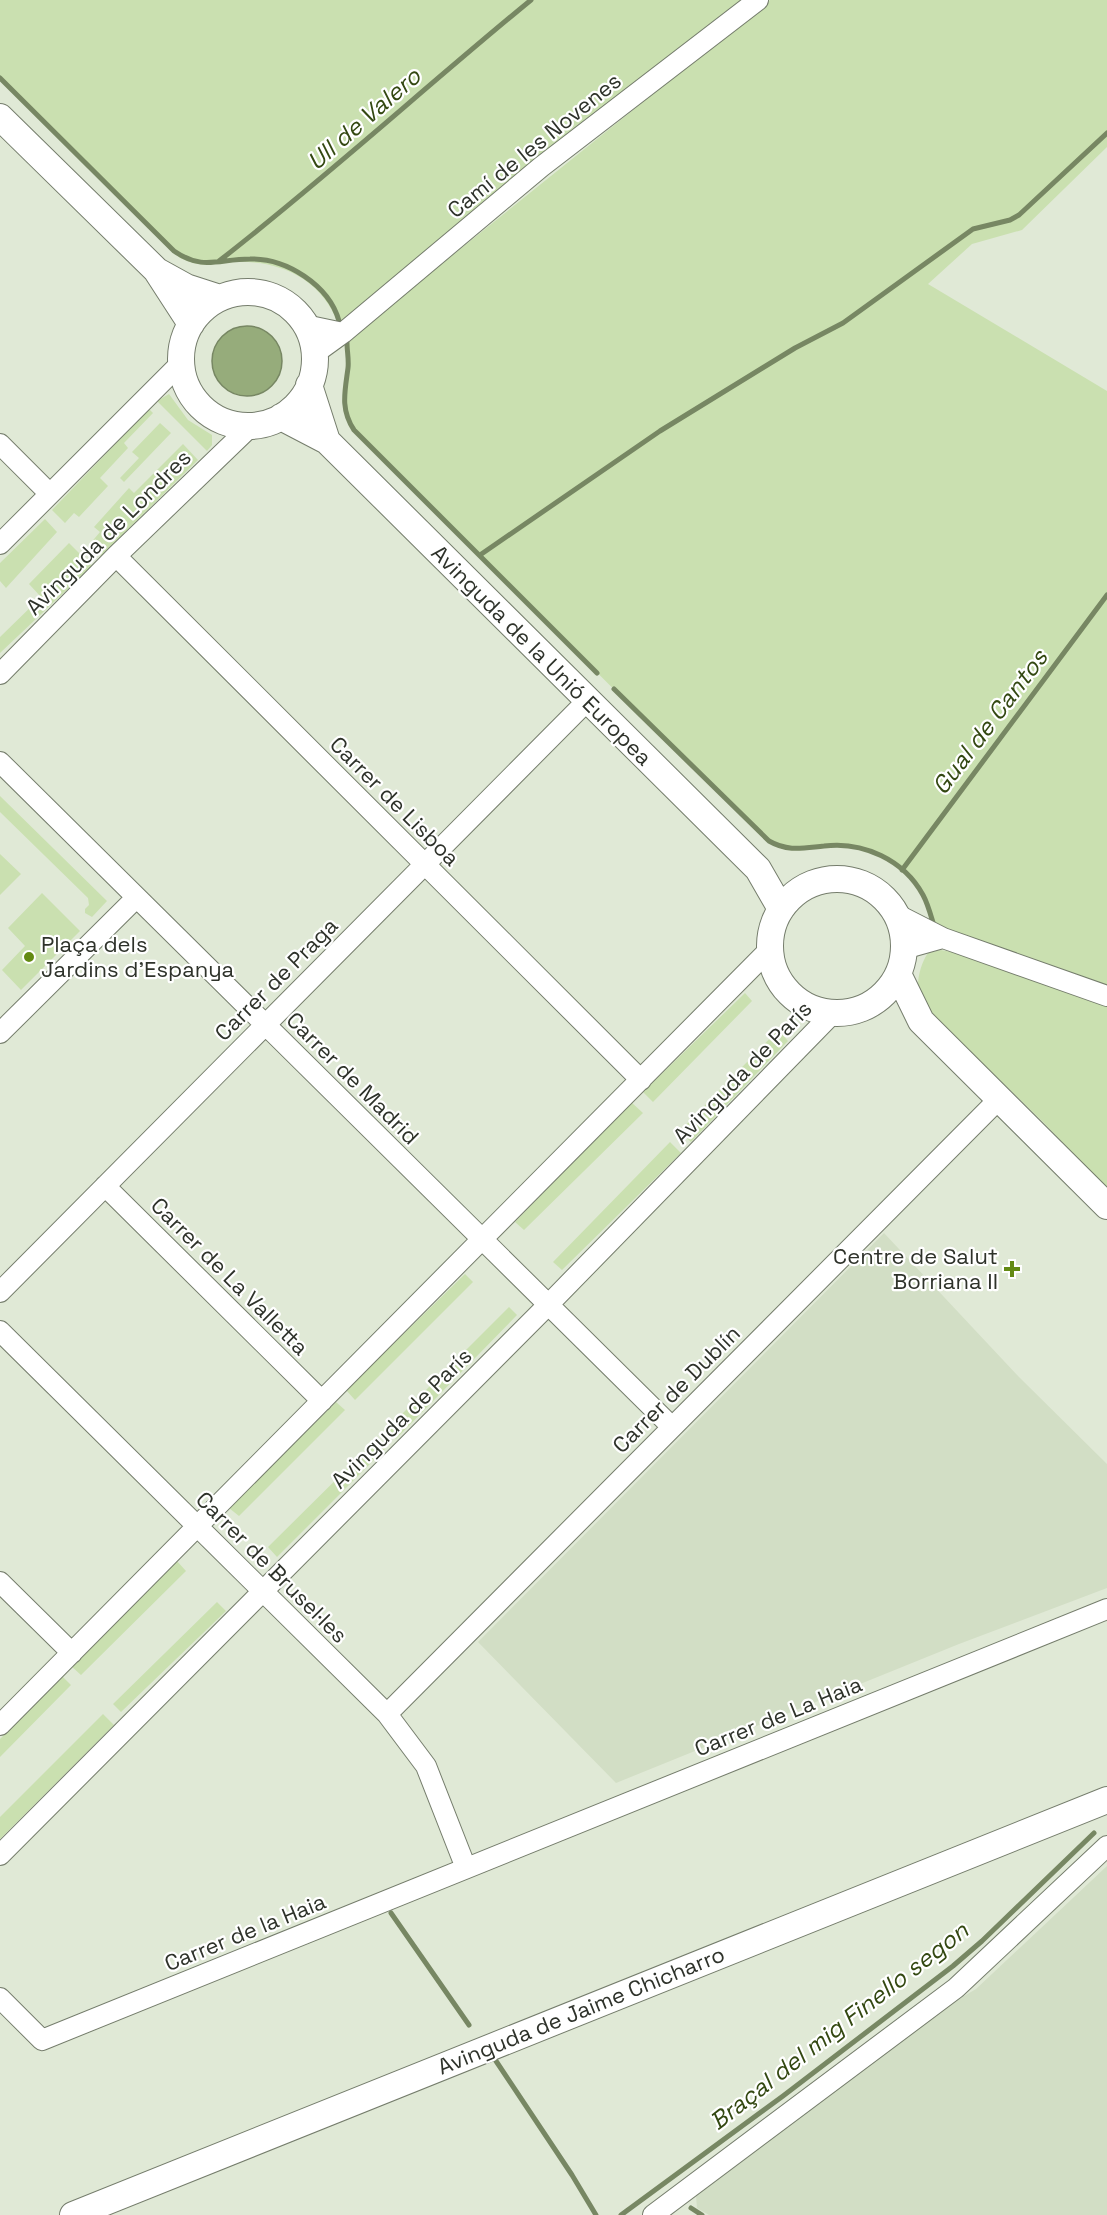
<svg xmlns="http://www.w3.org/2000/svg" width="1107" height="2215" font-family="'Space Grotesk',sans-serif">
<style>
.built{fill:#d2dec5}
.green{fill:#cae0b0}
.water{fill:#96ac7b;stroke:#778763;stroke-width:1.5}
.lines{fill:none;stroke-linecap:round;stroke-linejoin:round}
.stream{stroke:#778763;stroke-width:5}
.minor-casing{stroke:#757d6c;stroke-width:22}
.tertiary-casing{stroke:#757d6c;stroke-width:28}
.minor{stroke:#fff;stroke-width:20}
.tertiary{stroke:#fff;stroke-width:26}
.poi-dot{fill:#638a13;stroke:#fff;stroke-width:2}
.labels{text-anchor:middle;stroke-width:4.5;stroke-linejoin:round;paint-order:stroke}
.street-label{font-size:22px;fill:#2e322a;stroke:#fff}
.poi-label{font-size:22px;fill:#2e322a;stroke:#fff;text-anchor:start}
.water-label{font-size:24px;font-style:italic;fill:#334811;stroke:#fff}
</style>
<rect width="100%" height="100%" fill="#e0e9d6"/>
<path class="built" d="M 884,1233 L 1019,1377 L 1107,1464 L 1107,1588 L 959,1644 L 616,1783 L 478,1642 Z
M 1107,1866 L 1107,2215 L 709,2215 L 697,2208 L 696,2196 L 954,2002 L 976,1989 Z"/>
<path class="green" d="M 0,0 L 748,0 L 342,322 L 338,323 C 321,279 280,260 234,262 C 209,263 205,269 180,258 L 0,80 Z
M 770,0 L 1107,0 L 1107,147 L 1022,230 L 972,244 L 928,284 L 1107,391 L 1107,990 L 935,926 C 931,916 928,906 923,896 C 907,865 869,845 835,847 C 808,848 793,856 767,842 L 354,430 C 337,406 346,391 347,365 C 348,357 346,349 347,340 Z
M 169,394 L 188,420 L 212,435 L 212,445 L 207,451 L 157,401 Z
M 149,409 L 153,413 L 124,443 L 128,448 L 100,478 L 108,486 L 79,517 L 74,513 L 65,523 L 52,510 Z
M 160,423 L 171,433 L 124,482 L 120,478 L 139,458 L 132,452 Z
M 183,444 L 198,460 L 101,556 L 89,545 L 100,532 L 94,527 L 129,488 L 134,493 Z
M 45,519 L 57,532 L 6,588 L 0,581 L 0,563 Z
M 69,543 L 92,566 L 0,653 L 0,637 L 41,597 L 29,584 Z
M 0,796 L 107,901 L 92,917 L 85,913 L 85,909 L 89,905 L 88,898 L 0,812 Z
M 0,854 L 21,874 L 0,895 Z
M 42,893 L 80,931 L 21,990 L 2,970 L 25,946 L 8,928 Z
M 941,950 L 978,957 L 1107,1001 L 1107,1189 L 1043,1122 L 934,1016 C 930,1011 924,1006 921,1001 C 914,988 920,964 928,953 Z
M 745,993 L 752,1001 L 653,1102 L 643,1092 Z
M 778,1030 L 788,1041 L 691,1142 L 680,1131 Z
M 631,1102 L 643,1113 L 524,1230 L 515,1222 Z
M 670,1142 L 681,1153 L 562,1270 L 553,1262 Z
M 465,1274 L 473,1282 L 355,1400 L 346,1390 Z
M 509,1307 L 517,1315 L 396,1439 L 387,1429 Z
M 336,1402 L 345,1410 L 239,1516 L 229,1508 Z
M 376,1440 L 385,1449 L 277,1557 L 268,1547 Z
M 176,1560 L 186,1571 L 81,1675 L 71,1666 Z
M 217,1602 L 226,1611 L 121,1712 L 113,1704 Z
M 62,1676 L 71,1685 L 0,1757 L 0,1739 Z
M 103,1714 L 114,1725 L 0,1839 L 0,1817 Z"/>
<path class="water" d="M212 361a35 35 0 1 1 70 0a35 35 0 1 1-70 0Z"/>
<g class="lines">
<path class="stream" d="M 0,78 L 174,251 C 203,271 218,259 250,259 C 286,258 329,285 339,321
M 219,261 C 326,178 426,86 531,0
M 347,343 C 347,351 349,360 348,368 C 345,391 340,409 354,430 L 597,673
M 480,555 L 660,431 L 795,348 L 843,323 L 973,229 L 1010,220 L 1019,215 L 1107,133
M 614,689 L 769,841 C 788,852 803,848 824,846 C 863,841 904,860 923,895 C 928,904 931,916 934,926 L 937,927
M 902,870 L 1107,595
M 391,1913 L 469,2025
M 496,2061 L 572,2175 L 596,2215
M 691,2208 L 702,2215
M 621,2215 L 783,2096 L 953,1966 L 982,1941 L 1094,1833"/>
<defs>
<path id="minor" d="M 305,325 L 343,333 L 314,354
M 343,333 L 541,167 L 758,0
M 0,444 L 50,494
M 0,544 L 181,363
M 116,556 L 641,1080
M 0,674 L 116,556 L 251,426
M 0,762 L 672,1427
M 896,914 L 943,938 L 1107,996
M 904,949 L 943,938
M 0,1033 L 136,898
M 105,1186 L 322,1401
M 0,1292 L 588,700
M 0,1331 L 387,1714 L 426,1766 L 466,1868
M 0,1582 L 72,1653
M 387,1714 L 999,1099
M 0,1725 L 770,949
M 0,1855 L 548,1305 L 833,1013
M 0,1998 L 42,2040 L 1107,1609
M 653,2215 L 956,1988 L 1107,1846"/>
<path id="tertiary" d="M 0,117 L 156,270 L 191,324
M 157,271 L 186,287 L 220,298
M181 359a67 67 0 1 1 134 0a67 67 0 1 1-134 0Z
M 309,385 L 327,441
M 281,417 L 327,441 L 758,869 L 781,909
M770 946a67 67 0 1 1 134 0a67 67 0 1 1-134 0Z
M 898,974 L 921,1021 L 1107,1206
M 73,2215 L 1107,1800"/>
</defs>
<use href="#minor" class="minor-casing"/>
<use href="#tertiary" class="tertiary-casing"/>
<use href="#minor" class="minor"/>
<use href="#tertiary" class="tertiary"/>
</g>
<g class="poi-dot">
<circle cx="29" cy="957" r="6"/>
<path d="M1009 1260h6v6h6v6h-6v6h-6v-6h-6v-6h6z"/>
</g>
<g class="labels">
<g class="street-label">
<text transform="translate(534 145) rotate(-39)" y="8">Camí de les Novenes</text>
<text transform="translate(108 532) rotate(-45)" y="8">Avinguda de Londres</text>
<text transform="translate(542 655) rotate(45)" y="8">Avinguda de la Unió Europea</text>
<text transform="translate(395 801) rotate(45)" y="8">Carrer de Lisboa</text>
<text transform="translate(276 979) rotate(-45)" y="8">Carrer de Praga</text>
<text transform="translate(742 1072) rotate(-46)" y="8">Avinguda de París</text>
<text transform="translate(353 1078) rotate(45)" y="8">Carrer de Madrid</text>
<text transform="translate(230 1276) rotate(45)" y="8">Carrer de La Valletta</text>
<text transform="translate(676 1389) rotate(-45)" y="8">Carrer de Dublín</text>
<text transform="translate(401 1418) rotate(-45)" y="8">Avinguda de París</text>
<text transform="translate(272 1567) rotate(45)" y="8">Carrer de Brusel·les</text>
<text transform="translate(778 1716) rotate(-22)" y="8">Carrer de La Haia</text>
<text transform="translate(245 1932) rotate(-22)" y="8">Carrer de la Haia</text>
<text transform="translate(581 2010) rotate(-22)" y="8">Avinguda de Jaime Chicharro</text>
</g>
<g class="poi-label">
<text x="41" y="952">Plaça dels<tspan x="41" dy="25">Jardins d'Espanya</tspan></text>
<text x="998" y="1264" text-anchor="end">Centre de Salut<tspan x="998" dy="25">Borriana II</tspan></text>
</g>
<g class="water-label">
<text transform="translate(364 119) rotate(-41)" y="8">Ull de Valero</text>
<text transform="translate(990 722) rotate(-53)" y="8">Gual de Cantos</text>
<text transform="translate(839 2026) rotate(-38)" y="8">Braçal del mig Finello segon</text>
</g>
</g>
</svg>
